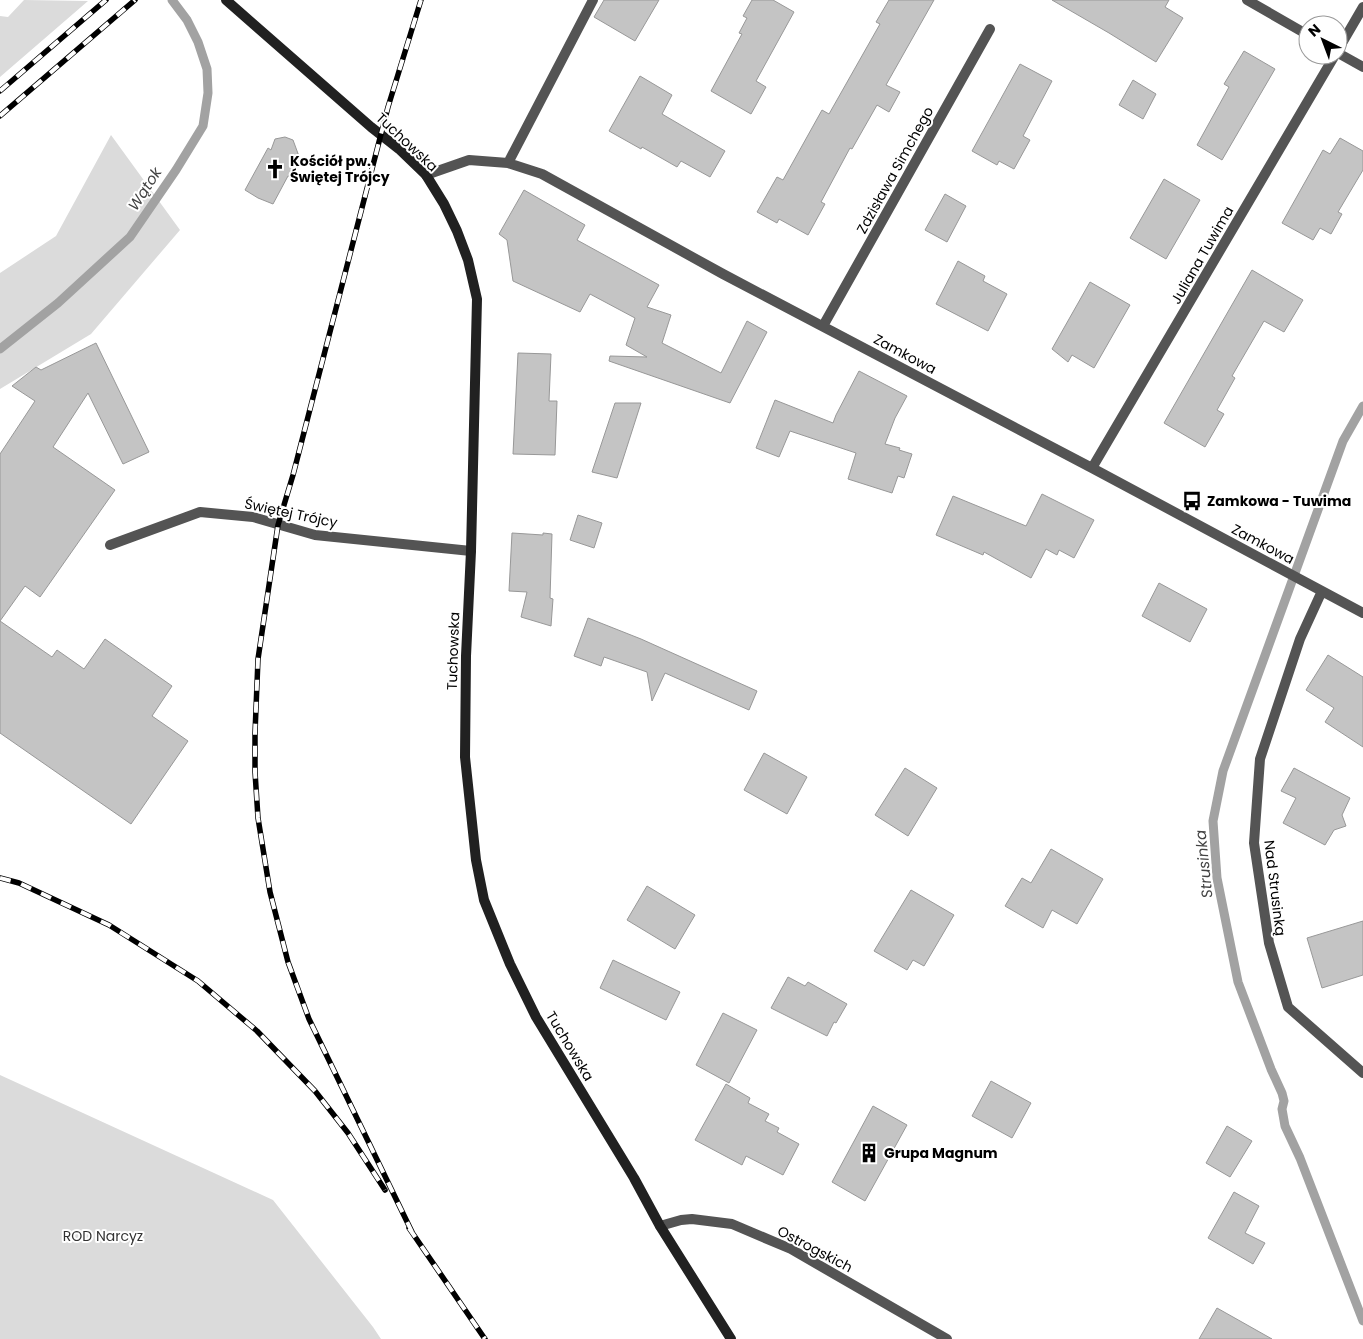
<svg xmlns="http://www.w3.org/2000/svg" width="1363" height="1339" font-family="Poppins,sans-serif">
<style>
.green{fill:#dbdbdb}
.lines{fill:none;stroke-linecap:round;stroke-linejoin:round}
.stream{stroke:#a2a2a2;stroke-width:9}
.building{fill:#c4c4c4;stroke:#989898}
.street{stroke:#545454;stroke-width:10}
.secondary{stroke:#212121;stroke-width:10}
.rail-casing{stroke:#000;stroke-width:5.5}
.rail{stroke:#fff;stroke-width:4;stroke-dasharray:11;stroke-linecap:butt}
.labels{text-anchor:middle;stroke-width:4;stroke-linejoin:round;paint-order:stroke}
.street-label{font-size:14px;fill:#000;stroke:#fff}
.poi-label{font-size:14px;font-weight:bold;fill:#000;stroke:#fff;text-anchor:start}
.park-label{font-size:14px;fill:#323232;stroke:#fff}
.water-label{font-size:15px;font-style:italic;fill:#434343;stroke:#fff}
</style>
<rect width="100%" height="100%" fill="#fff"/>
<path class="green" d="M 24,0 L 88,1 L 0,77 L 0,16 L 8,17 Z
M 111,135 L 180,230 L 91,334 L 0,389 L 0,273 L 56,236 Z
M 0,1075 L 273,1200 L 373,1327 L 381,1339 L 0,1339 Z"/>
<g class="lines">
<path class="stream" d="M 0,349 L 58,303 L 130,237 L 176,170 L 203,126 L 208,93 L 207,69 L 198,42 L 187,20 L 172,0
M 1363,406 L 1343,441 L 1223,771 L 1213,821 L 1217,878 L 1238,982 L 1271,1069 L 1282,1093 L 1284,1101 L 1282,1109 L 1285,1126 L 1300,1158 L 1363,1321"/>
</g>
<path class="building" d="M 604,0 L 659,0 L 635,41 L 594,17 Z
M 752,0 L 773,0 L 794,12 L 756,81 L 766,87 L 751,114 L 711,91 L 742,34 L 739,33 L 747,18 L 743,16 Z
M 889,0 L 934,0 L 886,85 L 900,92 L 889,112 L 877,105 L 852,149 L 850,148 L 821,202 L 825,204 L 808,235 L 779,219 L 777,223 L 757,212 L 777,177 L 783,180 L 822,110 L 829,114 L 880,24 L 876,22 Z
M 1052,0 L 1169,0 L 1165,7 L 1183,18 L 1156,62 L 1109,33 Z
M 1244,51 L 1275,69 L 1222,160 L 1197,145 L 1229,87 L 1224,84 Z
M 1020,64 L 1052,81 L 1023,136 L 1030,140 L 1014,169 L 999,161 L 997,165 L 972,151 Z
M 640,76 L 672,95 L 662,114 L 725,151 L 710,177 L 681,161 L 677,167 L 642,147 L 641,149 L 609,131 Z
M 1133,80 L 1156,94 L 1143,119 L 1119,105 Z
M 285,137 L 293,140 L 300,159 L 291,176 L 288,176 L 273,204 L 258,198 L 245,190 L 268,148 L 271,150 L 275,139 Z
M 1340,138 L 1363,151 L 1363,170 L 1338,212 L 1342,214 L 1331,234 L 1320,228 L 1313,240 L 1282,223 L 1323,150 L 1330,154 Z
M 1164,179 L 1200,200 L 1166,259 L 1130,238 Z
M 524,190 L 585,225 L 577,240 L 659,285 L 647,307 L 671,315 L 662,343 L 721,373 L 747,321 L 767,332 L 730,403 L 609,361 L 610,356 L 647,357 L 626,345 L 635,318 L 590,294 L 580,312 L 513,281 L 507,240 L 499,234 Z
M 945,194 L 966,206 L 947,242 L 925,230 Z
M 958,261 L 985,276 L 983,281 L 1007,294 L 988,331 L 936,304 Z
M 1252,270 L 1303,300 L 1284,332 L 1264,321 L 1232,376 L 1235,378 L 1217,410 L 1224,414 L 1205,447 L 1164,423 Z
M 1090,282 L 1130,305 L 1094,368 L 1072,355 L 1068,362 L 1052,349 Z
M 96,343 L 149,452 L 123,464 L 88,393 L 53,447 L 115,490 L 40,597 L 25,586 L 0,621 L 52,657 L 57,650 L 84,669 L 105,639 L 172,686 L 152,716 L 188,741 L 131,824 L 0,733 L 0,454 L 35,401 L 12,386 L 36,367 L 41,370 Z
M 518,353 L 551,354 L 549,401 L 557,401 L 555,455 L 513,454 Z
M 859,371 L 907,396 L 895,418 L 885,444 L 900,448 L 899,450 L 912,454 L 904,478 L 898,476 L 892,493 L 848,479 L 856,453 L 790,431 L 779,457 L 756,448 L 775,400 L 833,423 L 836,415 Z
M 615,403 L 641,403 L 617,478 L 592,472 Z
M 1042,494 L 1094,520 L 1074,558 L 1059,550 L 1057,555 L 1046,549 L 1031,578 L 984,552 L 983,555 L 936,535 L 953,496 L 1026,526 Z
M 578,515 L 602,523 L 594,548 L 570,540 Z
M 512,533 L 543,535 L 543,533 L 552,534 L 550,598 L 553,599 L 551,626 L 521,617 L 527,592 L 509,591 Z
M 1159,583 L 1207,609 L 1190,642 L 1142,616 Z
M 588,618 L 641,639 L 757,691 L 749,710 L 665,673 L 652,701 L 647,672 L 604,657 L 601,666 L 574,656 Z
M 1328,655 L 1363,677 L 1363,747 L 1325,722 L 1334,708 L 1306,690 Z
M 764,753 L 807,777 L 787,814 L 744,790 Z
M 905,768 L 937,788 L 908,836 L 875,815 Z
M 1294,768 L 1350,798 L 1342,815 L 1346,826 L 1334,830 L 1325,845 L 1283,823 L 1296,798 L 1281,791 Z
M 1051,849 L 1103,879 L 1077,924 L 1052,910 L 1043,928 L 1005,906 L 1022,878 L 1031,883 Z
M 647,886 L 695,915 L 675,949 L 627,920 Z
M 911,890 L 954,915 L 924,966 L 913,960 L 907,970 L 874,951 Z
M 1363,921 L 1363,975 L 1322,988 L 1307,938 Z
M 613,960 L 680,992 L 666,1020 L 600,988 Z
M 788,977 L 805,986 L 808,982 L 847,1004 L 836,1023 L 834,1022 L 827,1036 L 771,1008 Z
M 723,1013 L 757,1030 L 729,1083 L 696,1065 Z
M 991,1081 L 1031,1103 L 1012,1138 L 972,1116 Z
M 726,1084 L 750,1098 L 748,1103 L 769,1114 L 765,1121 L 779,1128 L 777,1132 L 799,1144 L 783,1175 L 746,1156 L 742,1165 L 695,1140 Z
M 873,1106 L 907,1125 L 865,1201 L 832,1182 Z
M 1227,1126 L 1252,1141 L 1230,1177 L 1206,1163 Z
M 1234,1192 L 1259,1206 L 1245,1233 L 1265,1243 L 1253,1264 L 1208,1238 Z
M 1217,1308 L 1272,1339 L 1199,1339 Z"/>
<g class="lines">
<path class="street" d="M 1247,0 L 1308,35
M 1338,50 L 1363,7
M 1338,53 L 1363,67
M 508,163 L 593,0
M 426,175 L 469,160 L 508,163 L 542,174 L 723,274 L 1092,468 L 1363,613
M 823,326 L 990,29
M 1092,468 L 1335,55
M 110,545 L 200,512 L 253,517 L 315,535 L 471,551
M 1322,591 L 1300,639 L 1260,759 L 1254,843 L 1269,943 L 1288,1007 L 1363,1073
M 660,1226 L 681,1220 L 692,1219 L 732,1224 L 791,1249 L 947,1339"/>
<path class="secondary" d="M 226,0 L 371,127 L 399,149 L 426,175 L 444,204 L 457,231 L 468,260 L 477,299 L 471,551 L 466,656 L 465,757 L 476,860 L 484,900 L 510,964 L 536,1017 L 634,1178 L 660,1226 L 731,1339"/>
<defs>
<path id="rail" d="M 0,91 L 106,0
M 0,116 L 135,0
M 0,878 L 19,883 L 109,925 L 198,981 L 257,1031 L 315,1091 L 348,1133 L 385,1190
M 409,1228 L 485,1339
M 412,1232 L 309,1019 L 288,962 L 270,892 L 258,818 L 255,772 L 255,733 L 258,659 L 278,525 L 293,475 L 388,107 L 421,0"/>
</defs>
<use href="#rail" class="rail-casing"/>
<use href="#rail" class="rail"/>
</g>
<defs>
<symbol id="church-bare" viewBox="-9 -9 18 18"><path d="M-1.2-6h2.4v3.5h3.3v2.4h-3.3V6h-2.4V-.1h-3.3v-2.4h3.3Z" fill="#000" stroke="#fff" stroke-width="2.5" paint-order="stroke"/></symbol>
<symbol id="bus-bare" viewBox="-9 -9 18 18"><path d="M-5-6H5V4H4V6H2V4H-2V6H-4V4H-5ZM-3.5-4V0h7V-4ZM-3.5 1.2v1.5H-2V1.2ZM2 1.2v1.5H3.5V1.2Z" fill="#000" stroke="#fff" stroke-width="2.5" paint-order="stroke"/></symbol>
<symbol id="building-bare" viewBox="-9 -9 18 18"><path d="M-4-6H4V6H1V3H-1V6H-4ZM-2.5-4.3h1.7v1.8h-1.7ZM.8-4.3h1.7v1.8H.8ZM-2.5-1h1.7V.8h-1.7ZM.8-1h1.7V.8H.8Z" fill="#000" stroke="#fff" stroke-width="2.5" paint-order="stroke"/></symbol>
</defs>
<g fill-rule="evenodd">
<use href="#church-bare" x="261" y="155" width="28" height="28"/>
<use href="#bus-bare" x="1178" y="487" width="28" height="28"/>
<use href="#building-bare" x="855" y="1139" width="28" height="28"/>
</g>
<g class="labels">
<g class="street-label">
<text transform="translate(407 142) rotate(43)" y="5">Tuchowska</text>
<text transform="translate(895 170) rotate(-61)" y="5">Zdzisława Simchego</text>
<text transform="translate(1202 255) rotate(-60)" y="5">Juliana Tuwima</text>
<text transform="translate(905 354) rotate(28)" y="5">Zamkowa</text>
<text transform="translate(291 513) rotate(12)" y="5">Świętej Trójcy</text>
<text transform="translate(1263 544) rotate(28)" y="5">Zamkowa</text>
<text transform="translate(453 651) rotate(-88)" y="5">Tuchowska</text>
<text transform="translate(1275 888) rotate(83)" y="5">Nad Strusinką</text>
<text transform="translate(570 1046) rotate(59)" y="5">Tuchowska</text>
<text transform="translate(815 1249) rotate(28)" y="5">Ostrogskich</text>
</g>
<g class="poi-label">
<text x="290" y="166">Kościół pw.<tspan x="290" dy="16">Świętej Trójcy</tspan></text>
<text x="1207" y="506">Zamkowa - Tuwima</text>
<text x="884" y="1158">Grupa Magnum</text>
</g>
<g class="park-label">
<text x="103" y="1241">ROD Narcyz</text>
</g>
<g class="water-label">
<text transform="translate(145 189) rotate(-57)" y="5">Wątok</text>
<text transform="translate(1204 864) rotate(-96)" y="5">Strusinka</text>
</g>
</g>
<g transform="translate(1323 40) rotate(318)"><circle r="24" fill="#ffffff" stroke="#999999"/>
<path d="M0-4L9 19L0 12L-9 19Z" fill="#000000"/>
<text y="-8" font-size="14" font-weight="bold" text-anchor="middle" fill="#000000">N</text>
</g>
</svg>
